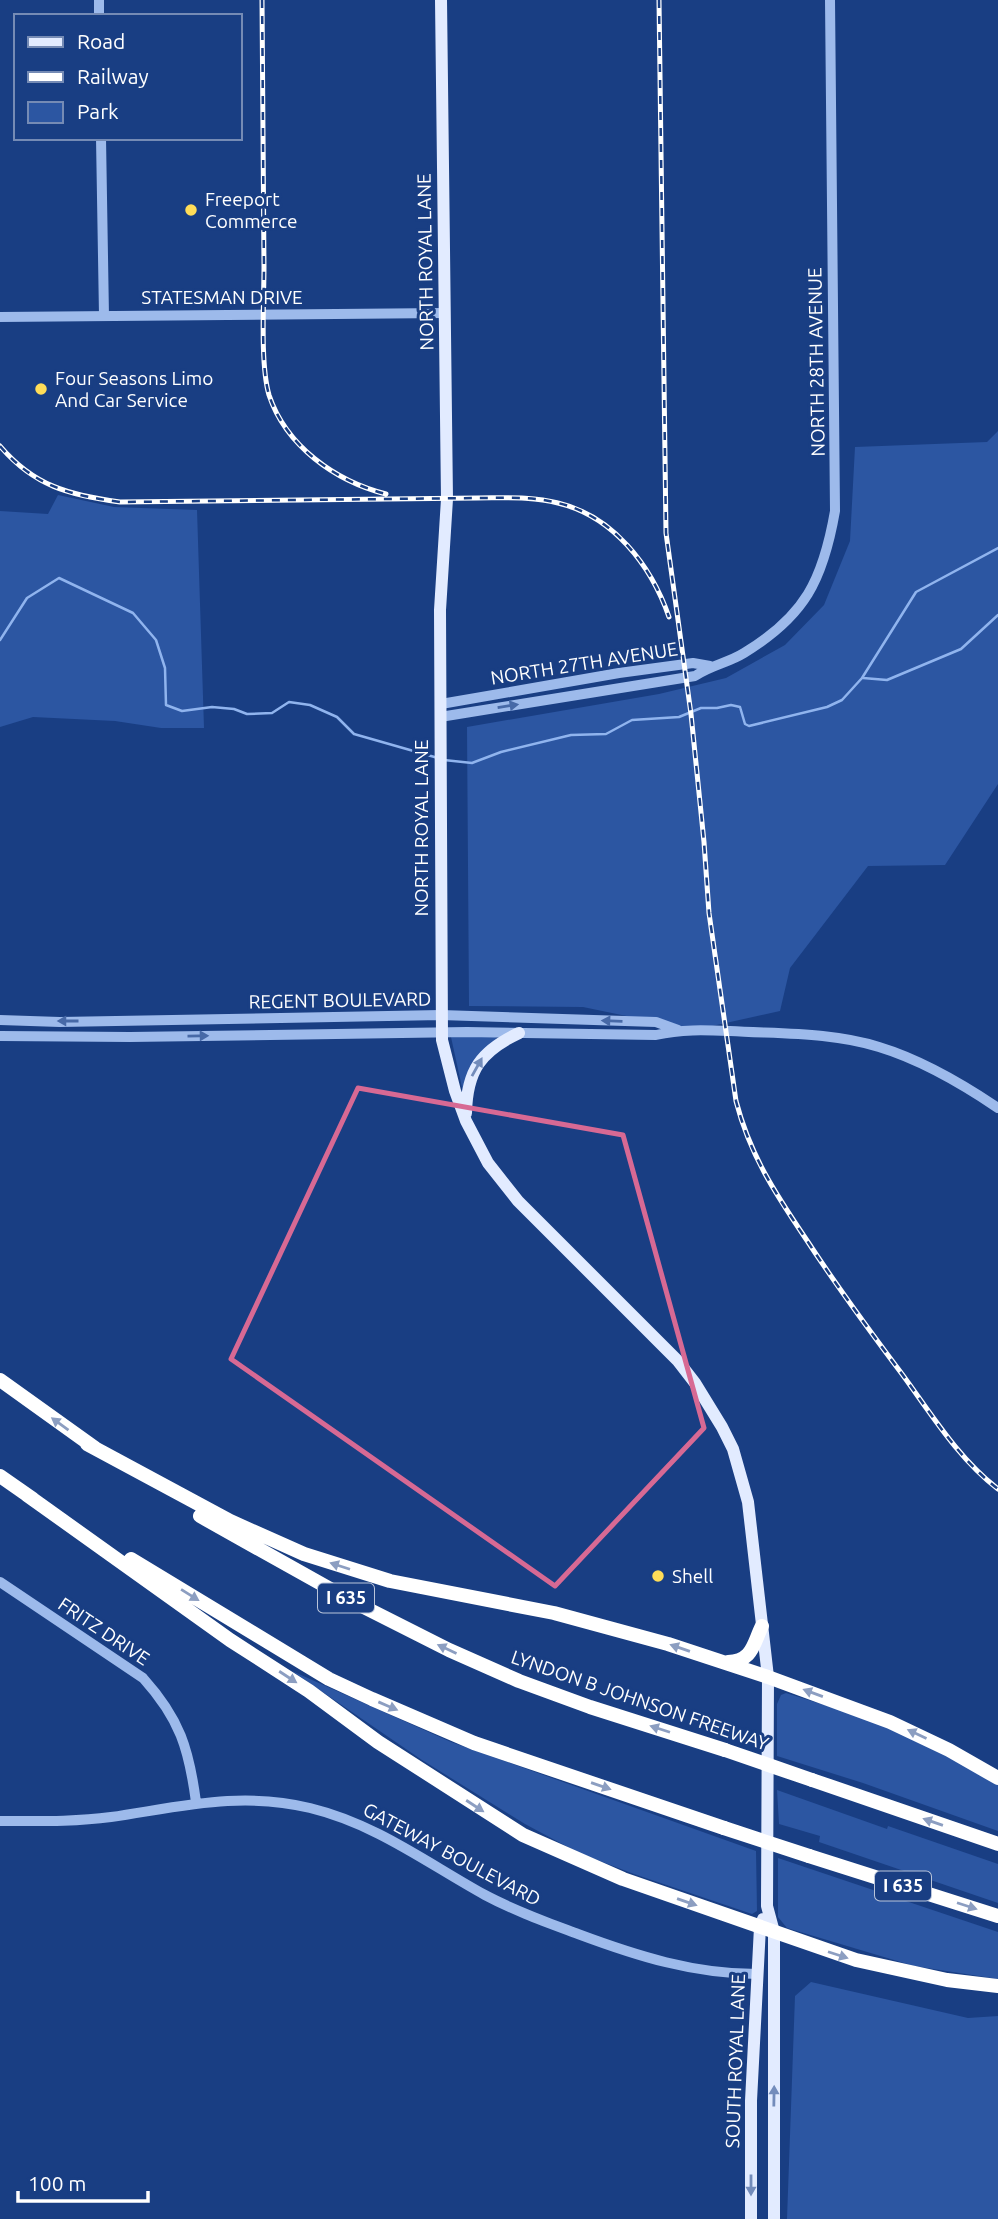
<svg xmlns="http://www.w3.org/2000/svg" width="998" height="2219" font-family="Ubuntu,sans-serif">
<style>
.green{fill:#2c56a2}
.lines{fill:none;stroke-linecap:round;stroke-linejoin:round}
.stream{stroke:#90b4ee;stroke-width:2.5}
.minor{stroke:#9dbaeb;stroke-width:10}
.major{stroke:#e2ebff;stroke-width:12}
.highway{stroke:#fff;stroke-width:14}
.rail-casing{stroke:#fff;stroke-width:5}
.rail{stroke:#193e83;stroke-width:2.5;stroke-dasharray:8;stroke-linecap:butt}
.highway-bridge{stroke:#fff;stroke-width:14}
.oneway{fill:#4769a7}
.oneway2{fill:#738cbb}
.oneway3{fill:#8c9ec1}
.marked{fill:none;stroke:#d76994;stroke-width:5;stroke-linejoin:round}
.poi-dot{fill:#ffdd58;stroke:#193e83;stroke-width:2.5}
.labels{text-anchor:middle;stroke-width:6;stroke-linejoin:round;paint-order:stroke}
.shield{fill:#193e83;stroke:#bac5da;stroke-width:2}
.shield-label{font-size:18px;font-weight:bold;fill:#fff}
.poi-label{font-size:19px;fill:#fff;stroke:#193e83;text-anchor:start}
.street-label{font-size:19px;fill:#fff;stroke:#193e83}
</style>
<rect width="100%" height="100%" fill="#193e83"/>
<path class="green" d="M 998,431 L 998,784 L 945,865 L 868,866 L 790,968 L 780,1011 L 694,1030 L 583,1007 L 469,1006 L 467,727 L 659,694 L 726,678 L 785,645 L 824,605 L 850,541 L 855,447 L 987,442 Z
M 58,495 L 114,507 L 197,510 L 204,728 L 161,728 L 115,721 L 33,717 L 0,727 L 0,511 L 48,514 Z
M 451,1037 L 495,1037 L 497,1039 L 463,1092 Z
M 292,1671 L 451,1742 L 756,1851 L 757,1911 L 752,1914 L 634,1874 L 579,1853 L 525,1824 L 422,1760 Z
M 786,1693 L 879,1722 L 998,1782 L 998,1831 L 863,1783 L 777,1756 L 777,1704 L 781,1695 Z
M 777,1790 L 887,1829 L 888,1826 L 998,1864 L 998,1903 L 819,1842 L 820,1836 L 779,1824 Z
M 778,1858 L 998,1932 L 998,1979 L 914,1966 L 787,1928 L 778,1917 Z
M 811,1982 L 968,2018 L 998,2016 L 998,2219 L 787,2219 L 795,1996 Z"/>
<g class="lines">
<path class="stream" d="M 0,640 L 27,598 L 59,578 L 133,613 L 156,640 L 165,668 L 166,705 L 182,711 L 212,707 L 234,709 L 247,714 L 272,713 L 289,702 L 310,705 L 337,717 L 354,734 L 438,758
M 863,678 L 887,680 L 961,649 L 998,615
M 444,760 L 472,763 L 501,752 L 571,735 L 606,734 L 632,720 L 679,717 L 701,708 L 717,708 L 731,705 L 740,707 L 745,724 L 749,726 L 827,707 L 842,700 L 862,678 L 916,592 L 998,548"/>
<path class="minor" d="M 99,0 L 99,16
M 101,138 L 104,316
M 0,317 L 445,313
M 441,704 L 619,673 L 693,663 L 710,666
M 440,717 L 695,676 C 711,665 728,663 744,653 C 805,616 823,580 835,511 L 830,0
M 0,1020 L 60,1022 L 441,1015 L 656,1022 L 678,1030
M 0,1036 L 130,1037 L 467,1032 L 656,1035 C 681,1029 705,1030 730,1031 C 779,1034 832,1032 879,1047 C 922,1060 961,1083 998,1108
M 0,1582 L 143,1678 C 180,1719 189,1749 196,1802
M 0,1821 C 37,1821 74,1822 111,1817 C 180,1807 240,1791 310,1808 C 376,1824 427,1863 485,1895 C 515,1911 546,1922 578,1934 C 637,1956 694,1974 757,1974"/>
<path class="major" d="M 441,0 L 447,499 L 440,610 L 442,1040 L 455,1091 L 466,1121 L 488,1163 L 518,1201 L 678,1361 L 695,1383 L 722,1427 L 733,1449 L 748,1502 L 768,1677 L 767,1906 L 774,1932 L 774,2219
M 466,1113 C 467,1070 481,1051 519,1033
M 751,2219 L 751,2101 L 760,1927 L 763,1919"/>
<path class="highway" d="M 0,1380 L 95,1448
M 87,1444 L 230,1521 L 304,1554 L 390,1581 L 554,1613 L 668,1644 L 768,1677 L 890,1722 L 949,1750 L 998,1778
M 0,1476 L 33,1499
M 27,1495 L 230,1640 L 309,1691 L 378,1742 L 523,1835 L 623,1879 L 856,1960 L 947,1980 L 998,1986
M 200,1516 L 350,1600 L 449,1650 L 519,1681 L 590,1707 L 725,1750
M 131,1559 L 329,1679 L 372,1699 L 474,1743 L 724,1828
M 728,1662 C 753,1661 753,1644 762,1626
M 812,1780 L 998,1844
M 809,1856 L 998,1916"/>
<defs>
<path id="rail" d="M 262,0 C 263,89 263,178 264,267 C 264,301 260,364 269,395 C 286,446 335,481 386,494
M 659,0 L 666,533 L 691,714 L 704,842 L 709,913 L 736,1101 C 750,1155 775,1193 806,1239 C 836,1285 869,1330 902,1374 C 932,1415 958,1458 998,1489
M 0,446 C 34,486 69,495 120,502 L 477,498 C 504,498 532,496 558,503 C 613,516 651,565 669,617"/>
</defs>
<use href="#rail" class="rail-casing"/>
<use href="#rail" class="rail"/>
<path class="highway-bridge" d="M 725,1750 L 812,1780
M 724,1828 L 809,1856"/>
</g>
<defs><path id="oneway-solid" d="M-6-.8H1V-3.2L6.5 0L1 3.2V.8H-6Z" transform="scale(1.75)"/></defs>
<g class="oneway">
<use href="#oneway-solid" transform="translate(508 706) rotate(-9)"/>
<use href="#oneway-solid" transform="translate(68 1021) rotate(180)"/>
<use href="#oneway-solid" transform="translate(612 1021) rotate(-178)"/>
<use href="#oneway-solid" transform="translate(198 1036) rotate(-1)"/>
</g>
<g class="oneway2">
<use href="#oneway-solid" transform="translate(477 1067) rotate(-61)"/>
<use href="#oneway-solid" transform="translate(774 2096) rotate(-89)"/>
<use href="#oneway-solid" transform="translate(751 2185) rotate(90)"/>
</g>
<g class="oneway3">
<use href="#oneway-solid" transform="translate(60 1424) rotate(-144)"/>
<use href="#oneway-solid" transform="translate(340 1566) rotate(-162)"/>
<use href="#oneway-solid" transform="translate(190 1595) rotate(32)"/>
<use href="#oneway-solid" transform="translate(680 1648) rotate(-161)"/>
<use href="#oneway-solid" transform="translate(447 1649) rotate(-155)"/>
<use href="#oneway-solid" transform="translate(288 1677) rotate(33)"/>
<use href="#oneway-solid" transform="translate(813 1693) rotate(-160)"/>
<use href="#oneway-solid" transform="translate(388 1706) rotate(23)"/>
<use href="#oneway-solid" transform="translate(660 1729) rotate(-162)"/>
<use href="#oneway-solid" transform="translate(917 1734) rotate(-155)"/>
<use href="#oneway-solid" transform="translate(601 1786) rotate(19)"/>
<use href="#oneway-solid" transform="translate(475 1806) rotate(33)"/>
<use href="#oneway-solid" transform="translate(933 1822) rotate(-161)"/>
<use href="#oneway-solid" transform="translate(687 1902) rotate(19)"/>
<use href="#oneway-solid" transform="translate(967 1906) rotate(18)"/>
<use href="#oneway-solid" transform="translate(838 1955) rotate(18)"/>
</g>
<path class="marked" d="M 358,1088 L 623,1135 L 704,1428 L 555,1586 L 231,1359 Z"/>
<g class="poi-dot">
<circle cx="191" cy="210" r="7"/>
<circle cx="41" cy="389" r="7"/>
<circle cx="658" cy="1576" r="7"/>
</g>
<g class="labels">
<g class="shield">
<rect x="318" y="1583.5" width="56" height="29" rx="5"/>
<rect x="875" y="1871.5" width="56" height="29" rx="5"/>
</g>
<g class="shield-label">
<text x="346" y="1604">I 635</text>
<text x="903" y="1892">I 635</text>
</g>
<g class="poi-label">
<text x="205" y="206">Freeport<tspan x="205" dy="22">Commerce</tspan></text>
<text x="55" y="385">Four Seasons Limo<tspan x="55" dy="22">And Car Service</tspan></text>
<text x="672" y="1583">Shell</text>
</g>
<g class="street-label">
<text transform="translate(425 262) rotate(-91)" y="7">NORTH ROYAL LANE</text>
<text x="222" y="304">STATESMAN DRIVE</text>
<text transform="translate(816 362) rotate(-91)" y="7">NORTH 28TH AVENUE</text>
<text transform="translate(584 663) rotate(-9)" y="7">NORTH 27TH AVENUE</text>
<text transform="translate(421 828) rotate(-90)" y="7">NORTH ROYAL LANE</text>
<text transform="translate(340 1000) rotate(-1)" y="7">REGENT BOULEVARD</text>
<text transform="translate(104 1631) rotate(34)" y="7">FRITZ DRIVE</text>
<text transform="translate(640 1700) rotate(19)" y="7">LYNDON B JOHNSON FREEWAY</text>
<text transform="translate(452 1854) rotate(28)" y="7">GATEWAY BOULEVARD</text>
<text transform="translate(735 2061) rotate(-88)" y="7">SOUTH ROYAL LANE</text>
</g>
</g>
<rect x="14" y="14" width="228" height="126" fill="#193e83" stroke="#758bb5" stroke-width="2"/>
<rect x="28" y="37" width="35" height="10" fill="#e2ebff" stroke="#758bb5" stroke-width="2"/>
<text x="77" y="49" font-size="21" fill="#ffffff">Road</text>
<rect x="28" y="72" width="35" height="10" fill="#ffffff" stroke="#758bb5" stroke-width="2"/>
<text x="77" y="84" font-size="21" fill="#ffffff">Railway</text>
<rect x="28" y="102" width="35" height="21" fill="#2c56a2" stroke="#758bb5" stroke-width="2"/>
<text x="77" y="119" font-size="21" fill="#ffffff">Park</text>
<path d="M18 2191v10h130v-10" fill="none" stroke="#ffffff" stroke-width="3.5"/>
<text x="28" y="2191" font-size="21" fill="#ffffff" stroke="#193e83" stroke-width="5" paint-order="stroke">100 m</text>
</svg>
